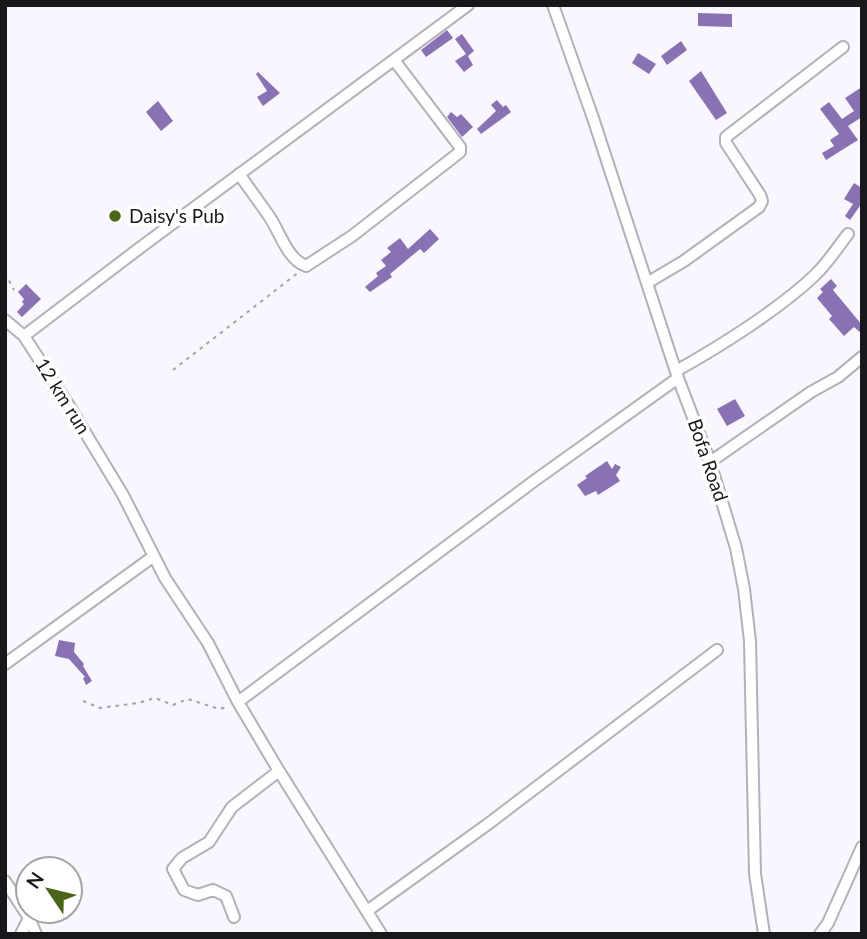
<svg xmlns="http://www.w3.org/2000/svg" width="867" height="939" font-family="Lato,sans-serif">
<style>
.building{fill:#8972b3}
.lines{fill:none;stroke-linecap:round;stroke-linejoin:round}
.minor-casing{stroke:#b3b0ba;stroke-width:14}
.path{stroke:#a4a2a9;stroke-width:2;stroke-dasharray:3.5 5;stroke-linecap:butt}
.minor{stroke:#fff;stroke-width:10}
.poi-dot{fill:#4b6516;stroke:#fff;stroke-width:2.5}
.labels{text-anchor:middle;stroke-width:7;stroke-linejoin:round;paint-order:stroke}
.poi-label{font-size:19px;fill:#19171b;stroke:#fff;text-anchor:start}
.street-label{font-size:19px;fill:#19171b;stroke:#fff}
</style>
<rect width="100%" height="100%" fill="#f9f6ff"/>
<path class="building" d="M 698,13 L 732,14 L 732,27 L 698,26 Z
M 447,30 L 453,38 L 426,57 L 421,50 Z
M 462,34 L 474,51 L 468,56 L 473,65 L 464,72 L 455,61 L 466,54 L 455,39 Z
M 681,41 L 687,50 L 667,65 L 661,56 Z
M 638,53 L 656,64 L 649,74 L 632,63 Z
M 701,71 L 727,113 L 716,120 L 689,81 Z
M 258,72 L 280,93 L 263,106 L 257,97 L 267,91 L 256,74 Z
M 862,87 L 862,117 L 848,126 L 858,140 L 826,160 L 822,153 L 834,146 L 830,140 L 839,134 L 820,109 L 829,102 L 842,119 L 854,111 L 845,98 Z
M 497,100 L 503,107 L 506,105 L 511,112 L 481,134 L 477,129 L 496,111 L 491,105 Z
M 158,101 L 173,121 L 161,131 L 146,112 Z
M 451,112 L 457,117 L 461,114 L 473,127 L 462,137 L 447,117 Z
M 854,183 L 862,188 L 862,203 L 850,220 L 845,216 L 853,204 L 844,199 Z
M 430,229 L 439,239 L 424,253 L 420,249 L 390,274 L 392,277 L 370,292 L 365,287 L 378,276 L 376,273 L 386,266 L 381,260 L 391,252 L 387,248 L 400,238 L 408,249 Z
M 831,279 L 837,286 L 833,290 L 862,325 L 862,334 L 854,327 L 844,336 L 829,319 L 832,316 L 817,298 L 823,292 L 820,289 Z
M 26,284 L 41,299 L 22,317 L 17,312 L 24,304 L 22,302 L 24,299 L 18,292 Z
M 735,399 L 745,416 L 727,426 L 717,409 Z
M 607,461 L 612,469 L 615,464 L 621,467 L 616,475 L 620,481 L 598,495 L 596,491 L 585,496 L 577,485 L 587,478 L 585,476 Z
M 59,640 L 75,643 L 74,652 L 84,664 L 83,666 L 92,681 L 86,685 L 83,678 L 85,677 L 69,659 L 55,656 Z"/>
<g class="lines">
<defs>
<path id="minor" d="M 553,5 L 593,118 L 678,378 L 710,462 L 736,548 L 744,589 L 750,641 L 755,874 L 764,934
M 239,174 C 249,188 259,202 269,216 C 280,232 287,259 306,266 L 352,236 L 460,152 L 460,147 L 394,60
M 647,283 L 684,261 L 759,207 L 762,201 L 760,195 L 726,143 L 726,137 L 843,47
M 5,320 L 24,336
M 676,371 C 719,347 778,310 814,276 C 827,264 837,248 848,234
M 710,462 L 811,392 L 838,377 L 862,357
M 5,664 L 154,556
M 238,702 L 534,481 L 678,378
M 5,881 L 29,918 L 21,934
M 367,911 L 488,824 L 717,650
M 234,917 L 226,896 L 213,890 L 198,895 L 184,890 L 173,869 L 182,858 L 209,842 L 232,807 L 279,771
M 29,918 L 36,934
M 381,934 L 279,771 L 238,702 L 208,643 L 165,578 L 123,495 L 71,409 L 24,336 L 141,247 L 468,5
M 820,934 L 828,923 L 862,847"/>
</defs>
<use href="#minor" class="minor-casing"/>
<path class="path" d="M 5,273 L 14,290
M 173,370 L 299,272
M 83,701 L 100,708 L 138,703 L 155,698 L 173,705 L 188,699 L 219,709 L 228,707"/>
<use href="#minor" class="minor"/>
</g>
<circle class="poi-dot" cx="115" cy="216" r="7"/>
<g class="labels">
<g class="poi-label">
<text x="129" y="223">Daisy's Pub</text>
</g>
<g class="street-label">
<text transform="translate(63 396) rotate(58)" y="7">12 km run</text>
<text transform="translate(708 460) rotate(71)" y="7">Bofa Road</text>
</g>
</g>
<rect width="867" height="939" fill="none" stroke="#19171b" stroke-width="14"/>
<g transform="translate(49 890) rotate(305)"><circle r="33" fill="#ffffff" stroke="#a3a2a4" stroke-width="2"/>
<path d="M0-5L12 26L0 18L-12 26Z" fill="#4b6516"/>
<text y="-10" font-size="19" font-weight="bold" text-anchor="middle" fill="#19171b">N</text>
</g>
</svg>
